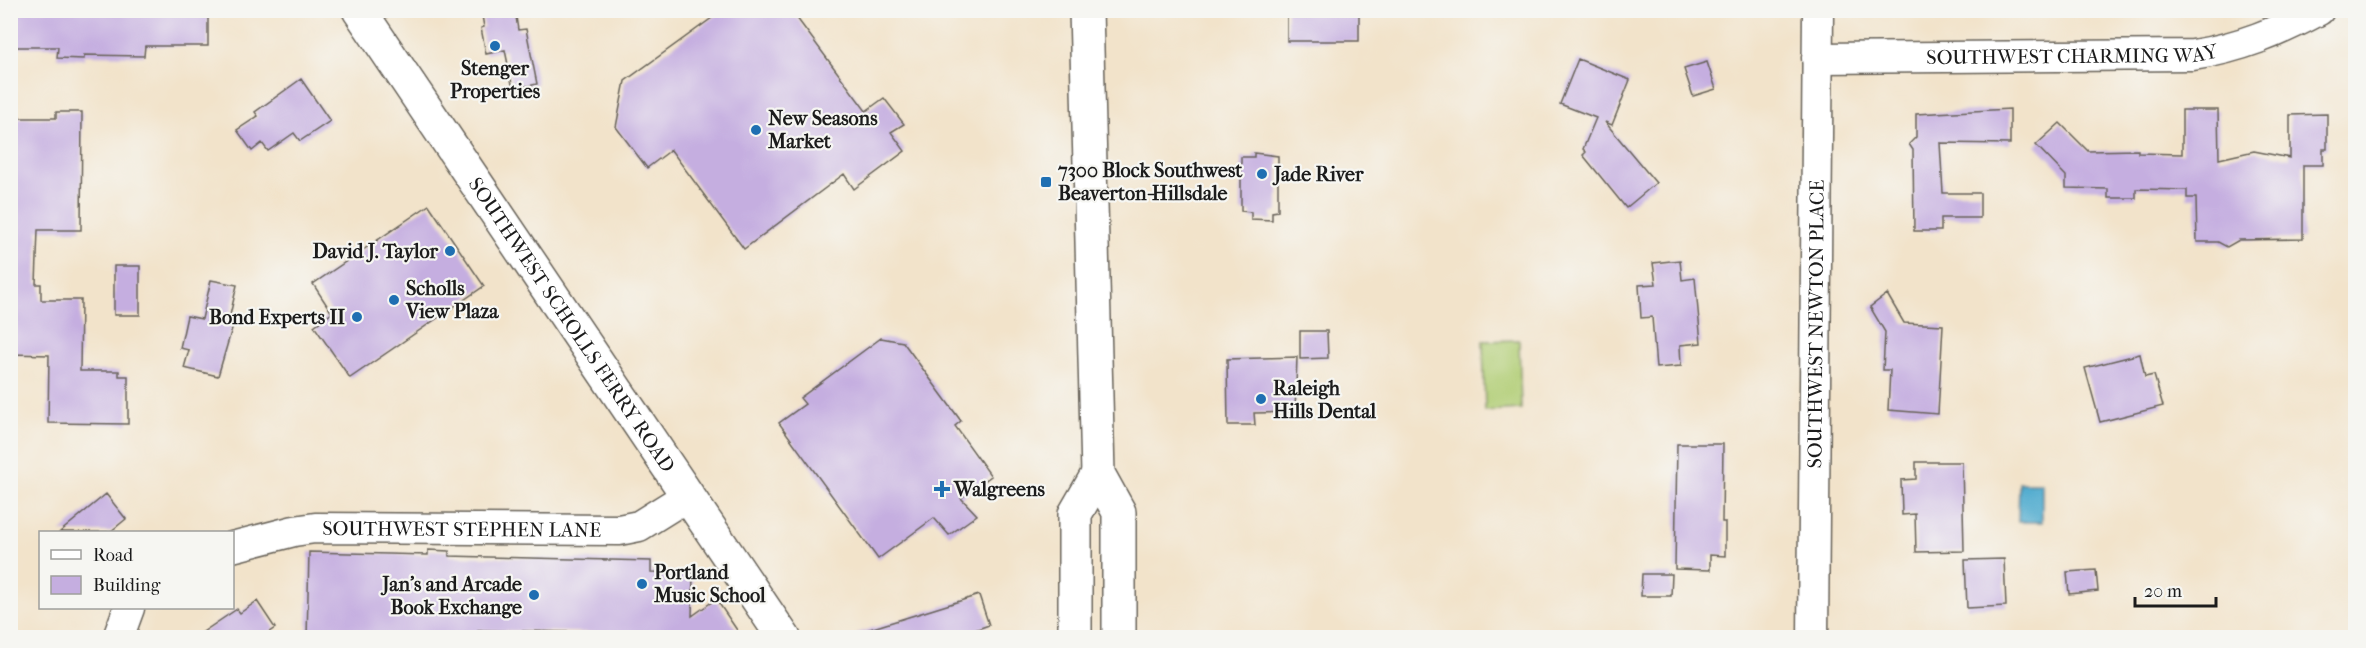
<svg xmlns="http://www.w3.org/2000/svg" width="2366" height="648" font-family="'IM FELL French Canon',serif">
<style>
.green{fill:#b1cd74;stroke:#667448;stroke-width:1.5}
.water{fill:#51accf;stroke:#366476;stroke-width:1.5}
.building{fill:#c5aee0}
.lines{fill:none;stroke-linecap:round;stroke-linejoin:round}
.minor-casing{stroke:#676259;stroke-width:33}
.major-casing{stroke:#676259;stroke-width:36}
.minor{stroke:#fff;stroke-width:30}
.major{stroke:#fff;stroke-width:33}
.poi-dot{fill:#1f6fb2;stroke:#f6f6f2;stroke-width:2}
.labels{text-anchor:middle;stroke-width:4.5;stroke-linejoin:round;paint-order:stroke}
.street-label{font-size:20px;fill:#1c1c1c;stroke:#f6f6f2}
.poi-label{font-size:20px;font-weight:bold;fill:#1c1c1c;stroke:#f6f6f2;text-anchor:start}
</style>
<rect width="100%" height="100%" fill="#f6f6f2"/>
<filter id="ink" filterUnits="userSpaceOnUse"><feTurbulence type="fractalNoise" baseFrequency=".0167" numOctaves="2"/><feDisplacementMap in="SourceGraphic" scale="12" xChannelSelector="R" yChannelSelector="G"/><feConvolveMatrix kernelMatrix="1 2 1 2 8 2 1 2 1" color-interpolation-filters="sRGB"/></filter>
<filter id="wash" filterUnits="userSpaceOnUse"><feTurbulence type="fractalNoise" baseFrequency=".008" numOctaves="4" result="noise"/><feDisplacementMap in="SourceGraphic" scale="24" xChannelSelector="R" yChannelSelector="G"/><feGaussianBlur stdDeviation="1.35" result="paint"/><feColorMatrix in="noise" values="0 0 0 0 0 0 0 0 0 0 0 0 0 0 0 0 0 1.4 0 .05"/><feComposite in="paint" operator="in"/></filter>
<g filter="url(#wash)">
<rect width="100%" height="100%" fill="#f2e3ca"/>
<path class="green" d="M 1519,340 L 1521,409 L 1485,411 L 1483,341 Z"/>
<path class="water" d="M 2019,483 L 2042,483 L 2042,522 L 2018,522 Z"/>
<g id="blocks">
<path class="building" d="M 10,10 L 208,10 L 208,46 L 145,46 L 144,56 L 84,55 L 84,59 L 57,58 L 58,47 L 10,47 Z
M 481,10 L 515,10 L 518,30 L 526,29 L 537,84 L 513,89 L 505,50 L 486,54 L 481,28 L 484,27 Z
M 723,10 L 791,10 L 866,111 L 884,98 L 904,124 L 891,132 L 905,151 L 854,189 L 844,174 L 744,249 L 671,150 L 647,168 L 616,127 L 625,81 Z
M 1287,10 L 1359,10 L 1359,41 L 1287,41 Z
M 1578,59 L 1630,80 L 1612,125 L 1605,122 L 1656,183 L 1626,208 L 1583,155 L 1586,152 L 1583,149 L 1596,118 L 1560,104 Z
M 1707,62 L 1716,89 L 1693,96 L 1684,69 Z
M 301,79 L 330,121 L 300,141 L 294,133 L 268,151 L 262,143 L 252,151 L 237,130 L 258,116 L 255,112 Z
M 2010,109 L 2010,144 L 1940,143 L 1943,193 L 1980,193 L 1980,218 L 1941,218 L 1941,231 L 1914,231 L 1913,150 L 1909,144 L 1916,137 L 1916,114 Z
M 2182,110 L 2218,110 L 2219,159 L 2254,151 L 2290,158 L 2290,115 L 2327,114 L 2327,149 L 2323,149 L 2323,165 L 2303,165 L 2303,239 L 2239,240 L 2227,247 L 2218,242 L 2197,242 L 2196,198 L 2187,198 L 2187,190 L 2136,189 L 2136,198 L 2108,198 L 2108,189 L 2066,188 L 2066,176 L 2036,145 L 2060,123 L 2088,151 L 2138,150 L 2138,153 L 2182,154 Z
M 56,112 L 82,112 L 81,230 L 38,230 L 36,284 L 41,284 L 41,300 L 81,300 L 80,371 L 119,371 L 119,376 L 128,376 L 128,424 L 48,423 L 49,355 L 10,354 L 10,118 L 56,118 Z
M 1254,153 L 1278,156 L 1278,211 L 1272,212 L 1272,220 L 1251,219 L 1251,212 L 1241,211 L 1241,157 L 1254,157 Z
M 429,205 L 484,286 L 350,378 L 314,326 L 332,313 L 313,284 Z
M 1680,260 L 1682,280 L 1695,278 L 1701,343 L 1680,345 L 1681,366 L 1656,368 L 1652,317 L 1641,318 L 1639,285 L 1656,284 L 1653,263 Z
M 114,266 L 140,266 L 140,315 L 114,315 Z
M 211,280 L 237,285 L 228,324 L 233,325 L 218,376 L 184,368 L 189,350 L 180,348 L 187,316 L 202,319 Z
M 1887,294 L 1904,323 L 1943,325 L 1938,414 L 1888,410 L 1890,370 L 1883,370 L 1885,332 L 1870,307 Z
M 1300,331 L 1327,331 L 1328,358 L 1300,359 Z
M 881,338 L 903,342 L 961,421 L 955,426 L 991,476 L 961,498 L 977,515 L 949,535 L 934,518 L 878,559 L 779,423 L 805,404 L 800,398 Z
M 2140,354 L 2145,377 L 2154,375 L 2163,406 L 2100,422 L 2085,368 Z
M 1297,357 L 1295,412 L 1254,413 L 1255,425 L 1228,425 L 1227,359 Z
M 1677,444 L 1723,444 L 1722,522 L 1725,522 L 1725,556 L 1710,555 L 1710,570 L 1675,569 Z
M 1916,462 L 1962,462 L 1964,551 L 1916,552 L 1915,514 L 1902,515 L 1901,480 L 1916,479 Z
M 106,494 L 126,519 L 110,532 L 60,532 Z
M 428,550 L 449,551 L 449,556 L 651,561 L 651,572 L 693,573 L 692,616 L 716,599 L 741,636 L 478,630 L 478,638 L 307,638 L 309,552 L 428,555 Z
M 2004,559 L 2006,606 L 1967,608 L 1965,560 Z
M 2096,570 L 2098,591 L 2069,594 L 2067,572 Z
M 1642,574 L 1672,574 L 1671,596 L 1641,596 Z
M 979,595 L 989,625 L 952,638 L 858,638 L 857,633 Z
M 257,601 L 275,628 L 260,638 L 194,638 L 237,609 L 240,613 Z"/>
</g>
</g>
<g filter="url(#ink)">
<use href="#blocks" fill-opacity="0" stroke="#676259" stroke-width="1.5"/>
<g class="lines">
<defs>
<g id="minor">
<path id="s1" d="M 1817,58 L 2193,55 C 2239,48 2278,32 2319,10"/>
<path id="s2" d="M 232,547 L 294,531 L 315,528 L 619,530 L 639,526 L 687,496"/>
<path d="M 118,638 L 129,608"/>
<path id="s3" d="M 1813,638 L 1818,10"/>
</g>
<g id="major">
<path id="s4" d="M 359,10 L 784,638"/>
<path d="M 1086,10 L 1098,474 L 1119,512 L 1119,638"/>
<path d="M 1075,638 L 1075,514 L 1098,474"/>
</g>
</defs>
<use href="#minor" class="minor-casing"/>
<use href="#major" class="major-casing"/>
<use href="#minor" class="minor"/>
<use href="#major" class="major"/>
</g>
</g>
<g class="poi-dot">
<circle cx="495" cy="46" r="6"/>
<circle cx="756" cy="130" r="6"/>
<circle cx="1262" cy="174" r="6"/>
<rect x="1040" y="176" width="12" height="12" rx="3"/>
<circle cx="450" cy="251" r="6"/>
<circle cx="394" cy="300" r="6"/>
<circle cx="357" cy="317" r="6"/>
<circle cx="1261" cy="399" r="6"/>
<path d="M939 480h6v6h6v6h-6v6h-6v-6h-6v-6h6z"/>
<circle cx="642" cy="584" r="6"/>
<circle cx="534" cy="595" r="6"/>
</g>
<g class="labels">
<g class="street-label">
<text dy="7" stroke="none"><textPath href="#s1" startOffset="255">SOUTHWEST CHARMING WAY</textPath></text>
<text dy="7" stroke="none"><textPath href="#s4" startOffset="380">SOUTHWEST SCHOLLS FERRY ROAD</textPath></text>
<text dy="7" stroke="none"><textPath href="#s3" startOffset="314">SOUTHWEST NEWTON PLACE</textPath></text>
<text dy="7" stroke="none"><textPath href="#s2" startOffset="232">SOUTHWEST STEPHEN LANE</textPath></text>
</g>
<g class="poi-label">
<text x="495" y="75" text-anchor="middle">Stenger<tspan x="495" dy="23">Properties</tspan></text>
<text x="768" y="125">New Seasons<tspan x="768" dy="23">Market</tspan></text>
<text x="1058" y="177">7300 Block Southwest<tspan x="1058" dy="23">Beaverton-Hillsdale</tspan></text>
<text x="1274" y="181">Jade River</text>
<text x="438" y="258" text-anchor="end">David J. Taylor</text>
<text x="406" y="295">Scholls<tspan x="406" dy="23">View Plaza</tspan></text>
<text x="345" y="324" text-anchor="end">Bond Experts II</text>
<text x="1273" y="395">Raleigh<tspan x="1273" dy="23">Hills Dental</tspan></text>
<text x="954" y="496">Walgreens</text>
<text x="654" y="579">Portland<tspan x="654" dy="23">Music School</tspan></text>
<text x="522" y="591" text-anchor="end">Jan's and Arcade<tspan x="522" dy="23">Book Exchange</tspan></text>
</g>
</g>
<rect width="2366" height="648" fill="none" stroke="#f6f6f2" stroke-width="36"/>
<rect x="39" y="531" width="195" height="78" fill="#f6f6f2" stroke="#9f9f9c" stroke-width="1.5"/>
<rect x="51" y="550" width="30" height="9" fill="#ffffff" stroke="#9f9f9c" stroke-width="1.5"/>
<text x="93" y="561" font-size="18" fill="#1c1c1c">Road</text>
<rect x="51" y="576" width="30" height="18" fill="#c5aee0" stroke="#9f9f9c" stroke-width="1.5"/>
<text x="93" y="591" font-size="18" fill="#1c1c1c">Building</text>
<path d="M2135 597v9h81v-9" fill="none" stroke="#1c1c1c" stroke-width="3"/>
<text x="2144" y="597" font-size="18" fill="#1c1c1c" stroke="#f6f6f2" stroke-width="4.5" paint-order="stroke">20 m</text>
</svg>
